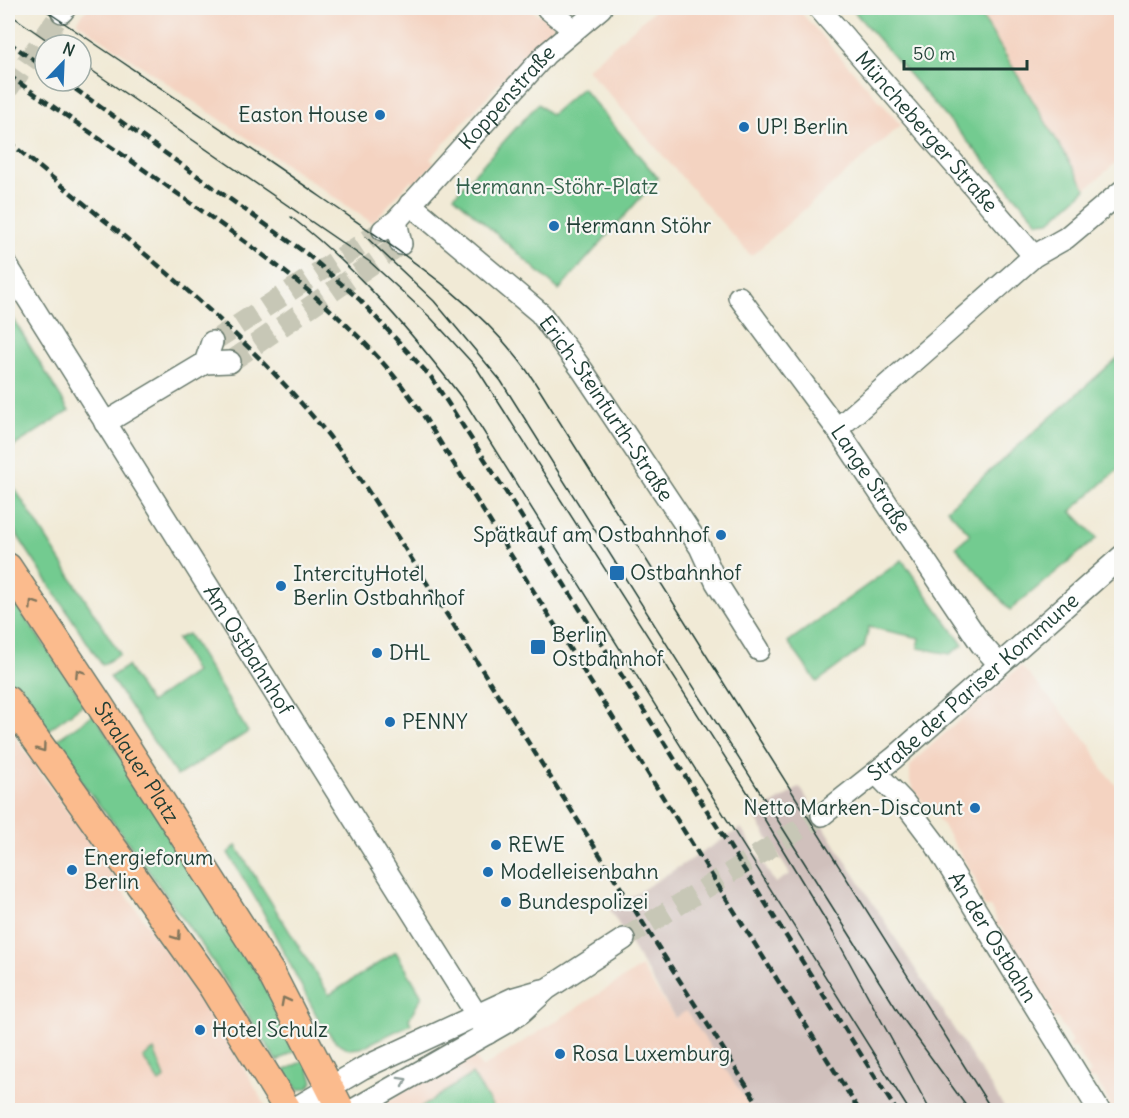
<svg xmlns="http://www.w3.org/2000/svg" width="1129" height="1118" font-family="Delius,sans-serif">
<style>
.built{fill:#f4d3c1}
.industrial{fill:#d0c0bc}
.green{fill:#73cb90;stroke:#498462;stroke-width:1.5}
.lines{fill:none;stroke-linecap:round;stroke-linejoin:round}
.minor-tunnel{stroke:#c7c7b6;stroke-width:21;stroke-dasharray:21 10;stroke-linecap:butt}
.minor-casing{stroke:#687a6d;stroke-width:24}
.major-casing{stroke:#687a6d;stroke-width:30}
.minor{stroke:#fff;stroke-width:21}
.major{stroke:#fbbb8d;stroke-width:27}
.tram{stroke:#1f3d34;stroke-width:1.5}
.rail{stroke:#1f3d34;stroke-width:4.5;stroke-dasharray:9 4.5;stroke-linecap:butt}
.oneway{stroke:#82765c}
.oneway2{stroke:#8f9e9a}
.poi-dot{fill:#1f6fb2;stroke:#f6f6f2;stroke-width:2}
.labels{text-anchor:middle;stroke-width:4.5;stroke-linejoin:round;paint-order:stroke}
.street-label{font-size:21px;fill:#1f3d34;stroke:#f6f6f2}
.poi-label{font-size:21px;fill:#1f3d34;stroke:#f6f6f2;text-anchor:start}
.park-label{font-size:21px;fill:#34604b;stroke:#f6f6f2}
</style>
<rect width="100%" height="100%" fill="#f6f6f2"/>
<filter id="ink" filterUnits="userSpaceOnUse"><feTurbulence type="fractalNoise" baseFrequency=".0167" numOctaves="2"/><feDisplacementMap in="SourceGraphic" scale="12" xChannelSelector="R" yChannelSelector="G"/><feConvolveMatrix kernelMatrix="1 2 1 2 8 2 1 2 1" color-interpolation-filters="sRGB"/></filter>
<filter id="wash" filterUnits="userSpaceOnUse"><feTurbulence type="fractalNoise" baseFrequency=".008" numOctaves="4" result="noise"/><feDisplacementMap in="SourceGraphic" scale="24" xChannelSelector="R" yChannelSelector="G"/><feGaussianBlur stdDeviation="1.35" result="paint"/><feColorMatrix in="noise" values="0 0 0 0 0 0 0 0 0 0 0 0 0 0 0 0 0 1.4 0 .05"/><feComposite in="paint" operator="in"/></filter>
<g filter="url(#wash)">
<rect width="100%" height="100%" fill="#f1ead6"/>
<path class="built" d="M 87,8 L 532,8 L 531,10 L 553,22 L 554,27 L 545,41 L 540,38 L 430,159 L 434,163 L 415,183 L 411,180 L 372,223 L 77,22 Z
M 657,8 L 797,8 L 901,125 L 751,256 L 587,69 Z
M 977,8 L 1121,8 L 1121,158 L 1086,189 Z
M 1021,666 L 1089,743 L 1103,770 L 1121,791 L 1121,1110 L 1108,1110 L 1106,1106 L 1110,1103 L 1095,1079 L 1090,1081 L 1087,1076 L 1091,1073 L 1075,1047 L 1071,1050 L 1068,1045 L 1072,1042 L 1057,1017 L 1052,1020 L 1049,1015 L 1053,1011 L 1038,987 L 1033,989 L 1030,984 L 1035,981 L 1019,956 L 1014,959 L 1012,954 L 1016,951 L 1000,926 L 996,928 L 993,924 L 997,921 L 990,907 L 984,907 L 975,878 L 942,824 L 914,791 L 910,781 L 910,767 L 917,758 Z
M 8,727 L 223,1032 L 268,1110 L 8,1110 Z
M 641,967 L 675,1018 L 686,1011 L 753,1110 L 378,1110 L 383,1104 L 472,1053 L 482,1068 Z"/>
<path class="industrial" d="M 800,787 L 836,846 L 1006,1110 L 753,1110 L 686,1011 L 675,1018 L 610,910 L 741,828 L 775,883 L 790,874 L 754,816 Z"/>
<path class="green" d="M 851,8 L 977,8 L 1086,189 L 1050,221 L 1038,222 Z
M 582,88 L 658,178 L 559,290 L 454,196 L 538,104 L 551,115 Z
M 8,310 L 69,411 L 8,450 Z
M 1121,355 L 1121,467 L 1071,511 L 1097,538 L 1010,610 L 956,547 L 970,534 L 947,509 Z
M 8,478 L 120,654 L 102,665 L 8,521 Z
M 902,560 L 963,645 L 950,654 L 918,648 L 920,638 L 869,627 L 864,647 L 817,682 L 788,642 Z
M 8,593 L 85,703 L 45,732 L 8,680 Z
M 188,634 L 248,732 L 177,776 L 110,677 L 127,666 L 150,703 L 195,672 L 177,639 Z
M 94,714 L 277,1004 L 300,1048 L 277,1061 L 204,948 L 119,830 L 51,744 Z
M 236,846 L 329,995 L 396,952 L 422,996 L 409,1019 L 411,1024 L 361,1048 L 349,1049 L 335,1041 L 320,1022 L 260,906 L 228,853 Z
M 154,1050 L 165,1078 L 159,1082 L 143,1058 Z
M 306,1059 L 313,1082 L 308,1088 L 298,1090 L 284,1071 Z
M 472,1074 L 495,1110 L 417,1110 Z"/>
</g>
<g filter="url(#ink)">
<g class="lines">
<path class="minor-tunnel" d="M 8,89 L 62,12
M 212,342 L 383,230
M 230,362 L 401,244
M 624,939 L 822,815"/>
<defs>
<g id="minor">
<path d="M 547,8 L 574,30"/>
<path id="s1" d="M 819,8 L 1034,256"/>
<path d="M 62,12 L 65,8"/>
<path id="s2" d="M 410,204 L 540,313 L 583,371 L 700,547 L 716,582 L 759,650"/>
<path d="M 396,221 L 401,244"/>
<path id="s3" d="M 383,230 L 396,221 L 546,54 L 601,8"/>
<path id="s4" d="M 8,267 L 488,1033"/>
<path id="s5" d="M 739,297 L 837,429 L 981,644 L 999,664"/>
<path d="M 205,363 L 212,342"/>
<path d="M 105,423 L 205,363 L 230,362"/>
<path d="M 837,429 L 1034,256 L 1066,238 L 1122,191"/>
<path id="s6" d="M 876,773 L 903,801 L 934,842 L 1099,1110"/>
<path id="s7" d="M 822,815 L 894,758 L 1122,556"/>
<path d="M 292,1110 L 363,1068 L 514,998 L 542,990"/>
<path d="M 353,1110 L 507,1022 L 522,1012 L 547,989 L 624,939"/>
</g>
<g id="major">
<path id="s8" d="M 8,567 L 99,704 L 271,973 L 341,1110"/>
<path d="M 8,700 L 211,985 L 288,1110"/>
</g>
</defs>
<use href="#minor" class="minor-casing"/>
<use href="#major" class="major-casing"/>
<use href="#minor" class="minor"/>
<use href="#major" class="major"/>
<path class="tram" d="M 42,8 C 135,71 229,133 321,197 C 397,250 482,302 534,381 L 992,1110
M 8,13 L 54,45
M 81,63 L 370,262 L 431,318 L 476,367 L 760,812 L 834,934 L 930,1110
M 291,217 C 358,269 414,335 465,402 L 909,1110
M 366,237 L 434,301 L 501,381 L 901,1016 L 969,1110"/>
<path class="rail" d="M 8,42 L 45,68
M 8,75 C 72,120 138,165 202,211 C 286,270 367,330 425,418 L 859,1110
M 64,81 L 307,254 L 360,300 L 431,377 L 506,492 L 896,1110
M 8,141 C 113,229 225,312 314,418 C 342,450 365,486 388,522 L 762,1110"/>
</g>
<defs><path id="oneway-chevron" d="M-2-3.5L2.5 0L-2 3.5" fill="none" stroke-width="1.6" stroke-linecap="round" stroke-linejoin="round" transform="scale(1.5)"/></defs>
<g class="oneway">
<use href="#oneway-chevron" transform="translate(33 604) rotate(-124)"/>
<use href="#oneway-chevron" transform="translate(79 673) rotate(-123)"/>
<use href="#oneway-chevron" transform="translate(42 748) rotate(54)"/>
<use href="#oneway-chevron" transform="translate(177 936) rotate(55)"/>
<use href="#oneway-chevron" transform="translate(285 1001) rotate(-118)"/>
</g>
<use class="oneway2" href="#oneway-chevron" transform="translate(403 1081) rotate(-29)"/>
</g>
<g class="poi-dot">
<circle cx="380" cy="115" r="6"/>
<circle cx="744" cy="127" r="6"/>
<circle cx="554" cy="226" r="6"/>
<circle cx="721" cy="535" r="6"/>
<rect x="609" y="565" width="16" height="16" rx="3"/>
<circle cx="281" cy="586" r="6"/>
<rect x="530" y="639" width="16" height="16" rx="3"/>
<circle cx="377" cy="653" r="6"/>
<circle cx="390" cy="722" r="6"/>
<circle cx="975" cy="808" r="6"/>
<circle cx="496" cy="845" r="6"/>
<circle cx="72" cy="870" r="6"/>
<circle cx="488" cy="872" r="6"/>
<circle cx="506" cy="902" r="6"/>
<circle cx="200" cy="1030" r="6"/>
<circle cx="560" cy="1054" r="6"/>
</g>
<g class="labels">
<g class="street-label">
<text dy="7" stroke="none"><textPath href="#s3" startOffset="182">Koppenstraße</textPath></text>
<text dy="7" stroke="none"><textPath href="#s1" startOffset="164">Müncheberger Straße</textPath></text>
<text dy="7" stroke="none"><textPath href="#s2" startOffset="286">Erich-Steinfurth-Straße</textPath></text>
<text dy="7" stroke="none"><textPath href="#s5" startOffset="225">Lange Straße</textPath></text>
<text dy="7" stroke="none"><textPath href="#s4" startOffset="452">Am Ostbahnhof</textPath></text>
<text dy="7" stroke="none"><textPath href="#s7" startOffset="198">Straße der Pariser Kommune</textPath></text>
<text dy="7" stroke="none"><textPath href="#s8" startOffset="234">Stralauer Platz</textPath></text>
<text dy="7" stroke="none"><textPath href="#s6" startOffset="202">An der Ostbahn</textPath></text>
</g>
<g class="poi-label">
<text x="368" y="122" text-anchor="end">Easton House</text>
<text x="756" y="134">UP! Berlin</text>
<text x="566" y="233">Hermann Stöhr</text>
<text x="709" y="542" text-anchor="end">Spätkauf am Ostbahnhof</text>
<text x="630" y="580">Ostbahnhof</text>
<text x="293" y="581">IntercityHotel<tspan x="293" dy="24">Berlin Ostbahnhof</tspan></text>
<text x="552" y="642">Berlin<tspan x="552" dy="24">Ostbahnhof</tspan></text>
<text x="389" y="660">DHL</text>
<text x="402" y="729">PENNY</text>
<text x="963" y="815" text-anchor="end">Netto Marken-Discount</text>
<text x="508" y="852">REWE</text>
<text x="84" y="865">Energieforum<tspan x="84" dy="24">Berlin</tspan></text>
<text x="500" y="879">Modelleisenbahn</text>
<text x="518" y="909">Bundespolizei</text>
<text x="212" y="1037">Hotel Schulz</text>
<text x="572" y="1061">Rosa Luxemburg</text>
</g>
<g class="park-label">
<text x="557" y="194">Hermann-Stöhr-Platz</text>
</g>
</g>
<rect width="1129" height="1118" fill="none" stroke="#f6f6f2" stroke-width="30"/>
<g transform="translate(63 63) rotate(23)"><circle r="28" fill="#f6f6f2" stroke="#a0aca6" stroke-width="1.5"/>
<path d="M0-4.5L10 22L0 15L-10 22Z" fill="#1f6fb2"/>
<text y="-9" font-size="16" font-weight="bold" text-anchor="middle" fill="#1f3d34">N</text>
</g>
<path d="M904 60v9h123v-9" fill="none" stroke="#1f3d34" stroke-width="3"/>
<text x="913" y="60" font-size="18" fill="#1f3d34" stroke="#f6f6f2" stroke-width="4.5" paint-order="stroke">50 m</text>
</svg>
